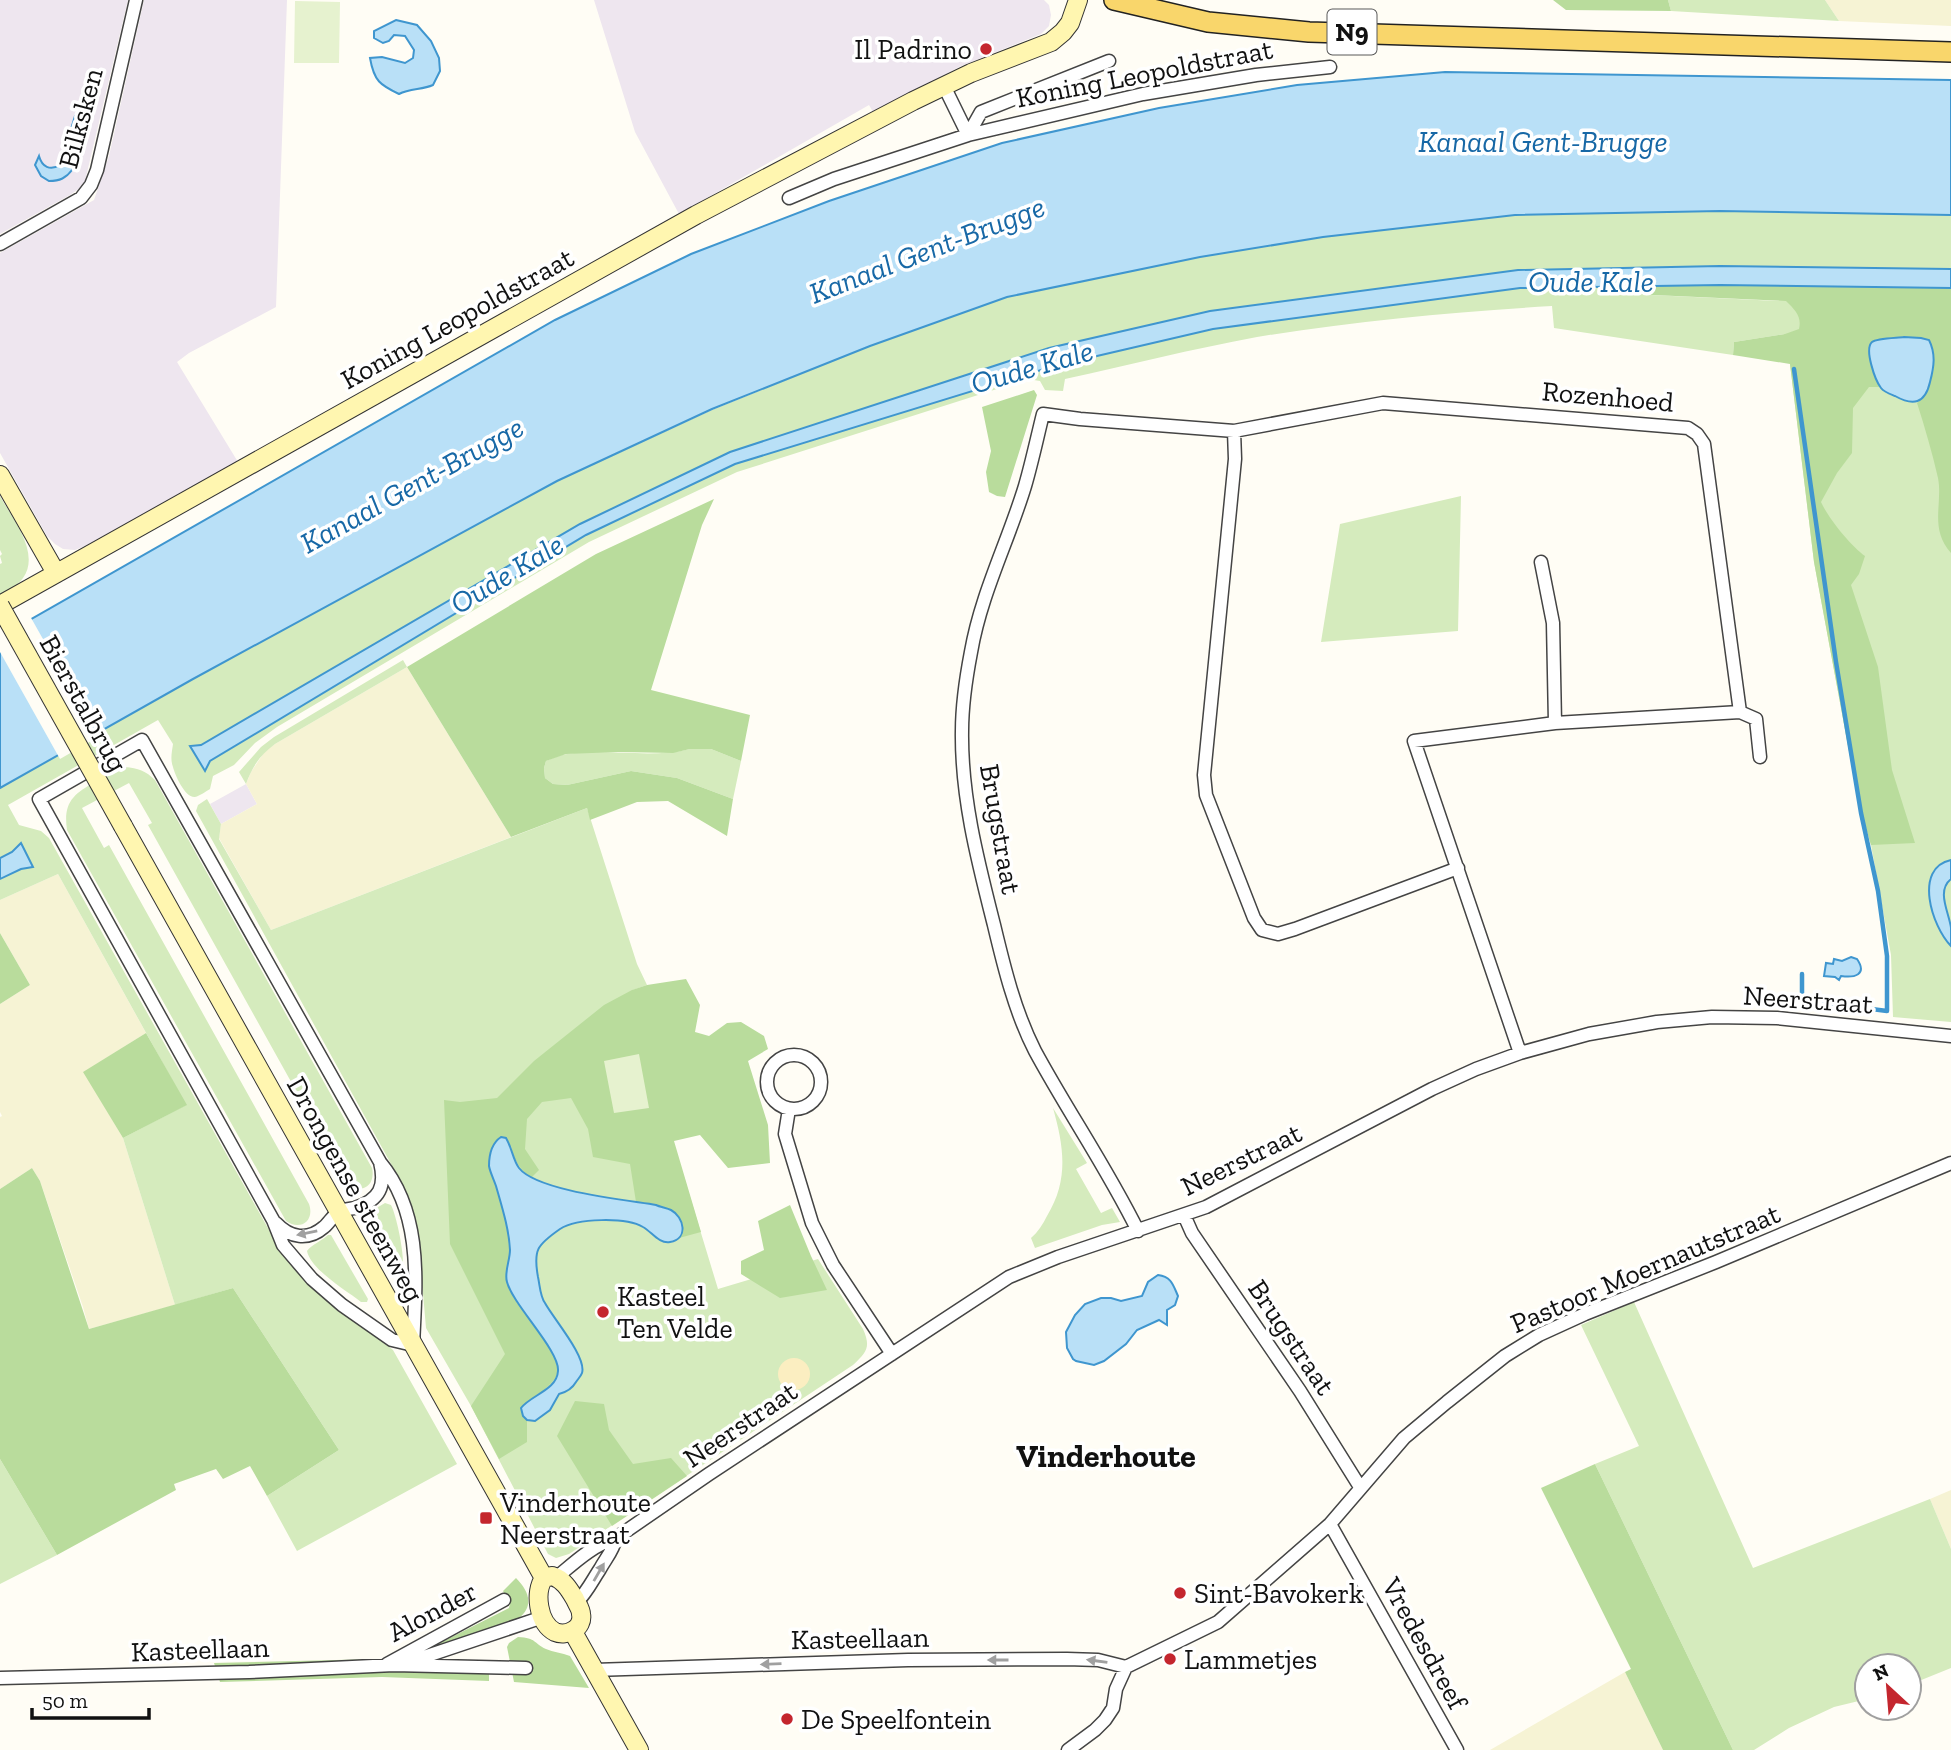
<svg xmlns="http://www.w3.org/2000/svg" width="1951" height="1750" font-family="'Zilla Slab',serif">
<style>
.industrial{fill:#eee6ef}
.farmland{fill:#f6f3d4}
.green{fill:#d5ebbd}
.forest{fill:#b9dc9c}
.sand{fill:#fbeec1}
.pitch{fill:#e6f2cf}
.water{fill:#b9e0f7;stroke:#3f96cf;stroke-width:2}
.pier{fill:#fffdf5}
.lines{fill:none;stroke-linecap:round;stroke-linejoin:round}
.stream{stroke:#3f96cf;stroke-width:4.5}
.street-casing{stroke:#444;stroke-width:15}
.secondary-casing{stroke:#333;stroke-width:20}
.primary-casing{stroke:#222;stroke-width:22}
.street{stroke:#fff;stroke-width:12}
.secondary{stroke:#fff6b0;stroke-width:18}
.primary{stroke:#f9d66b;stroke-width:19}
.secondary-bridge-casing{stroke:#333;stroke-width:20;stroke-linecap:butt}
.secondary-bridge{stroke:#fff6b0;stroke-width:18}
.oneway{fill:#a0a0a0}
.poi-dot{fill:#c4262e;stroke:#fff;stroke-width:2.5}
.labels{text-anchor:middle;stroke-width:7;stroke-linejoin:round;paint-order:stroke}
.shield{fill:#fff;stroke:#585858;stroke-width:2}
.shield-label{font-size:26px;font-weight:bold;fill:#111}
.poi-label{font-size:28px;fill:#111;stroke:#fff;text-anchor:start}
.street-label{font-size:28px;fill:#111;stroke:#fff}
.water-label{font-size:30px;font-style:italic;fill:#1768a6;stroke:#fff}
.quarter-label{font-size:32px;font-weight:bold;fill:#111;stroke:#fff}
</style>
<rect width="100%" height="100%" fill="#fffdf5"/>
<path class="industrial" d="M 0,0 L 128,0 L 85,181 L 80,188 L 70,195 L 0,234 Z
M 144,0 L 287,0 L 276,307 L 189,353 L 177,362 L 238,462 L 85,546 L 75,550 L 63,549 L 55,544 L 47,536 L 0,453 L 0,253 L 94,200 L 109,156 Z
M 594,0 L 1044,0 L 1049,5 L 1051,15 L 1049,26 L 1041,34 L 959,67 L 873,112 L 869,105 L 679,214 L 635,132 Z
M 246,784 L 257,804 L 221,824 L 210,804 Z"/>
<path class="farmland" d="M 1825,0 L 1951,0 L 1951,26 L 1839,21 Z
M 407,667 L 511,837 L 271,930 L 219,838 L 221,824 L 257,804 L 246,784 L 251,772 L 265,751 L 275,744 Z
M 58,874 L 146,1033 L 84,1072 L 123,1138 L 175,1305 L 89,1329 L 83,1307 L 40,1181 L 32,1168 L 0,1189 L 0,1117 L 2,1116 L 0,1112 L 0,1004 L 30,985 L 0,933 L 0,900 Z
M 1951,1490 L 1951,1549 L 1930,1499 Z
M 1625,1672 L 1663,1750 L 1490,1750 Z"/>
<path class="green" d="M 1668,0 L 1825,0 L 1839,21 L 1671,11 Z
M 1720,211 L 1951,215 L 1951,269 L 1720,266 L 1210,311 L 1049,348 L 730,452 L 580,524 L 201,745 L 190,747 L 205,770 L 210,761 L 586,535 L 735,464 L 1054,366 L 1213,329 L 1520,288 L 1608,287 L 1609,293 L 1778,301 L 1951,288 L 1951,1022 L 1893,1017 L 1891,955 L 1871,845 L 1858,800 L 1814,562 L 1790,364 L 1784,334 L 1734,342 L 1733,355 L 1554,328 L 1552,306 C 1454,312 1354,321 1257,337 C 1192,349 1129,365 1065,379 L 1063,391 L 1045,390 L 1040,381 L 1034,380 L 1022,381 L 737,472 L 589,542 L 277,727 L 255,743 L 234,765 L 213,776 L 210,789 C 206,791 200,796 195,797 C 185,798 175,775 173,767 C 170,759 172,752 173,744 L 158,720 L 8,805 L 19,825 L 41,831 L 49,838 L 278,1246 L 315,1289 L 393,1350 L 457,1464 L 297,1551 L 267,1496 L 339,1450 L 233,1288 L 175,1305 L 123,1138 L 186,1105 L 58,874 L 0,900 L 0,879 L 21,869 L 33,867 L 12,852 L 0,858 L 0,788 L 193,679 L 557,481 L 712,410 L 870,346 L 1007,297 L 1200,257 L 1323,237 L 1515,215 Z
M 0,496 C 12,518 41,553 23,578 C 18,586 7,590 0,595 L 0,564 L 2,563 L 0,556 L 2,554 L 0,550 Z
M 1461,496 L 1458,631 L 1321,642 L 1340,524 Z
M 403,660 L 407,667 L 275,744 C 260,755 252,767 246,784 L 239,772 L 261,747 L 274,737 Z
M 690,749 L 711,749 L 741,761 L 733,799 L 677,778 L 631,771 L 567,785 L 553,784 L 545,778 L 544,768 L 546,761 C 553,758 560,755 567,754 C 608,748 650,759 690,749 Z
M 125,767 C 138,768 146,771 155,780 L 372,1168 C 376,1185 362,1195 348,1184 L 148,825 L 152,823 L 129,783 L 82,808 L 104,848 L 109,845 L 309,1204 C 315,1221 300,1231 286,1221 L 67,830 C 63,803 73,794 95,782 C 105,776 114,771 125,767 Z
M 207,799 L 221,824 L 219,839 L 271,930 L 587,808 L 637,964 L 647,985 L 633,990 L 654,1078 L 718,1289 L 818,1259 L 863,1329 C 871,1347 867,1352 853,1365 L 569,1554 L 556,1558 L 548,1554 L 471,1406 L 426,1328 L 419,1247 L 413,1212 L 406,1191 L 196,811 L 198,805 Z
M 1053,1108 L 1087,1163 L 1076,1169 L 1101,1213 L 1112,1208 L 1120,1222 L 1102,1225 L 1035,1248 L 1031,1238 C 1038,1232 1043,1224 1047,1216 C 1069,1180 1064,1147 1053,1108 Z
M 385,1203 L 391,1205 C 397,1217 404,1253 403,1266 C 402,1270 400,1273 398,1276 L 392,1273 L 361,1217 Z
M 328,1235 L 331,1235 L 368,1299 L 367,1302 L 361,1302 C 346,1290 311,1270 307,1251 C 312,1244 322,1241 328,1235 Z
M 1634,1302 L 1753,1568 L 1930,1499 L 1951,1549 L 1951,1668 L 1909,1685 L 1909,1666 L 1867,1666 L 1867,1699 L 1834,1707 L 1789,1728 L 1754,1750 L 1733,1750 L 1595,1464 L 1639,1446 L 1581,1325 Z
M 0,1459 L 57,1555 L 0,1584 Z"/>
<path class="forest" d="M 1553,0 L 1668,0 L 1671,11 L 1566,10 Z
M 1720,285 L 1951,288 L 1951,553 C 1929,528 1943,504 1938,478 C 1932,452 1925,428 1917,403 C 1928,394 1931,382 1934,368 L 1904,337 L 1875,340 L 1868,349 L 1873,368 L 1880,387 L 1869,387 L 1853,408 L 1852,453 L 1837,473 L 1821,502 C 1828,518 1851,546 1865,556 L 1859,574 L 1851,585 L 1878,667 L 1892,770 L 1915,843 L 1871,845 L 1858,800 L 1814,562 L 1790,364 L 1733,355 L 1734,342 L 1785,334 L 1799,329 C 1802,316 1795,310 1786,301 L 1609,293 L 1608,287 Z
M 1034,390 L 1037,395 L 1005,497 L 997,496 L 989,492 L 986,472 L 991,451 L 982,407 Z
M 714,499 L 702,525 L 651,690 L 750,715 L 741,761 L 711,749 L 690,749 L 673,753 L 618,752 L 566,754 L 546,761 L 544,768 L 545,778 L 553,784 L 567,785 L 631,771 L 677,778 L 733,799 L 727,836 L 668,801 L 637,802 L 590,820 L 587,808 L 511,837 L 407,667 L 596,554 Z
M 0,933 L 30,985 L 0,1004 Z
M 686,979 L 700,1005 L 695,1032 L 709,1036 L 727,1023 L 741,1022 L 764,1036 L 768,1049 L 748,1061 L 768,1125 L 770,1163 L 728,1168 L 700,1135 L 674,1141 L 701,1232 L 679,1238 L 683,1232 L 656,1205 L 636,1202 L 630,1164 L 593,1157 L 588,1129 L 571,1098 L 542,1102 L 527,1119 L 525,1149 L 539,1170 L 531,1178 C 520,1169 514,1161 511,1146 L 489,1166 C 498,1193 509,1222 510,1250 C 510,1259 505,1273 507,1282 C 512,1307 558,1345 558,1369 C 558,1380 546,1387 540,1394 C 533,1401 529,1409 523,1416 L 527,1420 L 527,1442 L 499,1459 L 471,1406 L 505,1354 L 450,1244 L 444,1100 L 460,1102 L 497,1098 L 534,1061 L 604,1005 L 632,990 L 647,985 Z
M 146,1033 L 187,1105 L 123,1138 L 83,1072 Z
M 32,1168 L 40,1181 L 89,1329 L 233,1288 L 339,1450 L 267,1496 L 250,1466 L 223,1479 L 216,1469 L 174,1484 L 176,1490 L 57,1555 L 0,1459 L 0,1189 Z
M 790,1205 L 811,1256 L 827,1290 L 780,1298 L 741,1274 L 741,1261 L 764,1250 L 758,1221 Z
M 575,1401 L 604,1404 L 609,1430 L 633,1464 L 671,1458 L 687,1476 L 612,1526 L 557,1436 Z
M 1595,1464 L 1733,1750 L 1663,1750 L 1625,1672 L 1631,1669 L 1541,1488 Z
M 516,1578 C 528,1590 535,1605 519,1618 L 439,1647 L 438,1644 L 509,1608 L 510,1603 L 503,1591 Z
M 518,1637 C 537,1638 533,1643 546,1649 C 553,1652 562,1653 570,1656 L 589,1688 L 514,1682 L 507,1647 L 509,1643 Z
M 377,1659 L 380,1670 L 489,1673 L 489,1681 L 382,1677 L 220,1682 L 214,1663 Z"/>
<path class="sand" d="M778 1374a16 16 0 1 1 32 0a16 16 0 1 1-32 0Z"/>
<path class="pitch" d="M 295,1 L 340,2 L 339,63 L 294,63 Z
M 639,1054 L 649,1108 L 614,1113 L 604,1061 Z"/>
<path class="water" d="M 396,20 L 417,25 L 431,41 L 439,58 L 440,71 L 433,85 C 422,90 410,88 399,94 C 380,85 374,81 370,58 L 382,57 L 405,63 L 413,58 L 414,50 L 405,36 L 394,35 L 389,41 L 383,43 L 374,38 L 374,31 Z
M 1445,72 L 1951,80 L 1951,215 L 1720,211 L 1515,215 L 1323,237 L 1200,257 L 1007,297 L 870,346 L 712,409 L 557,481 L 193,679 L 0,788 L 0,637 L 555,320 L 691,254 L 829,201 L 1002,143 L 1159,108 L 1297,85 Z
M 75,116 L 88,120 L 72,170 C 66,178 60,181 49,181 L 41,176 L 35,165 L 39,156 C 42,167 50,171 60,165 Z
M 1720,266 L 1951,269 L 1951,288 L 1720,285 L 1520,288 L 1213,329 L 1054,366 L 735,464 L 586,535 L 210,761 L 205,771 L 190,746 L 201,745 L 580,524 L 730,452 L 1049,348 L 1210,311 L 1518,270 Z
M 1904,337 L 1921,338 L 1929,340 C 1936,354 1934,367 1930,382 C 1925,404 1913,406 1895,396 C 1890,394 1884,392 1881,388 C 1875,380 1864,349 1872,342 C 1877,338 1897,338 1904,337 Z
M 21,843 L 33,867 L 21,869 L 0,879 L 0,858 L 12,852 Z
M 1951,860 L 1951,879 C 1936,891 1949,912 1951,928 C 1951,934 1951,940 1951,946 C 1932,927 1913,868 1951,860 Z
M 1851,957 L 1857,959 C 1868,975 1854,978 1841,976 L 1839,980 L 1835,977 L 1824,976 L 1826,963 L 1833,964 L 1834,959 L 1842,961 Z
M 501,1137 L 506,1138 C 512,1148 513,1160 519,1168 C 537,1191 626,1200 656,1205 C 660,1207 667,1208 671,1210 C 684,1217 689,1239 670,1242 C 659,1244 652,1232 643,1227 C 626,1217 577,1218 560,1229 C 537,1245 533,1250 538,1277 C 540,1286 540,1296 545,1303 C 553,1318 587,1357 582,1373 C 581,1376 578,1379 576,1382 C 572,1389 567,1392 559,1394 L 550,1410 L 535,1421 L 527,1420 L 523,1416 L 521,1408 C 531,1395 557,1390 558,1371 C 560,1351 513,1305 507,1282 C 504,1273 510,1260 510,1250 C 509,1229 502,1207 496,1186 C 494,1180 490,1172 489,1166 C 489,1155 492,1143 501,1137 Z
M 1158,1275 C 1172,1277 1173,1285 1178,1296 L 1175,1305 L 1167,1310 L 1167,1325 L 1159,1320 L 1137,1330 L 1126,1344 L 1104,1361 L 1094,1365 L 1076,1361 L 1073,1359 L 1067,1348 L 1066,1332 L 1075,1315 L 1085,1304 L 1101,1298 L 1111,1298 L 1121,1301 L 1142,1296 L 1148,1282 Z"/>
<path class="pier" d="M 30,616 L 98,737 L 60,759 L 0,652 L 0,633 Z"/>
<g class="lines">
<path class="stream" d="M 1794,369 L 1836,662 L 1861,813 L 1878,891 L 1887,956 L 1887,1011 L 1802,1000 L 1802,974"/>
<defs>
<path id="street" d="M 968,135 L 1143,94 L 1256,75 L 1330,67
M 968,135 L 981,112 L 1109,61
M 789,198 L 834,179 L 968,135 L 944,86
M 0,244 L 81,198 L 91,185 L 97,170 L 136,0
M 1234,431 L 1235,459 L 1204,775 L 1206,795 L 1254,918 L 1262,930 L 1278,934 L 1295,929 L 1458,868
M 1541,562 L 1553,623 L 1555,723
M 1740,712 L 1756,719 L 1760,757
M 142,740 L 380,1162 C 423,1214 416,1282 413,1345 L 392,1340 L 342,1305 L 312,1279 L 283,1245 L 273,1220 L 39,799 Z
M767 1082a27 27 0 1 1 54 0a27 27 0 1 1-54 0Z
M 789,1109 L 785,1134 L 812,1223 L 833,1265 L 892,1354
M 1184,1215 L 1192,1233 L 1300,1391 L 1360,1487
M 276,1223 C 290,1238 308,1241 324,1227 C 329,1223 333,1215 339,1212 C 344,1209 350,1209 355,1208 C 380,1200 386,1186 380,1162
M 1138,1231 C 1107,1168 1068,1112 1035,1051 C 1015,1012 1004,967 994,925 C 978,862 961,797 962,731 C 962,705 966,678 971,652 C 981,594 1008,542 1025,486 C 1032,462 1037,438 1043,414 L 1080,419 L 1234,431 L 1383,403 L 1688,428 L 1697,434 L 1704,444 L 1740,712 L 1555,723 L 1414,741 L 1520,1053
M 1330,1524 L 1457,1750
M 557,1577 C 575,1562 593,1545 616,1538 L 709,1474 L 1009,1277 L 1058,1257 L 1206,1207 L 1432,1089 L 1476,1069 L 1520,1053 L 1589,1034 L 1657,1022 L 1712,1017 L 1777,1018 L 1951,1036
M 577,1602 C 587,1592 592,1581 600,1569 C 606,1558 613,1551 616,1538
M 412,1661 L 543,1617
M 387,1664 L 504,1600
M 594,1670 L 908,1660 L 1067,1659 L 1098,1660 L 1126,1667
M 0,1678 L 249,1672 L 394,1665 L 526,1668
M 1068,1750 L 1095,1730 L 1105,1720 L 1113,1708 L 1116,1689 L 1126,1667 L 1218,1622 L 1330,1524 L 1404,1438 L 1447,1402 L 1505,1356 L 1539,1335 L 1585,1314 L 1716,1262 L 1951,1163"/>
<path id="secondary" d="M 0,475 L 56,573
M 0,605 L 696,215 L 913,101 L 971,73 L 1051,42 L 1063,32 L 1070,23 L 1078,0
M 123,826 L 544,1578
M 552,1576 C 563,1579 569,1589 575,1599 C 577,1604 581,1609 581,1614 C 584,1628 567,1637 555,1632 C 538,1623 534,1592 544,1578 Z
M 573,1632 L 639,1750"/>
<path id="primary" d="M 1114,0 L 1208,22 L 1309,32 L 1951,52"/>
</defs>
<use href="#street" class="street-casing"/>
<use href="#secondary" class="secondary-casing"/>
<use href="#primary" class="primary-casing"/>
<use href="#street" class="street"/>
<use href="#secondary" class="secondary"/>
<use href="#primary" class="primary"/>
<defs>
<path id="secondary-bridge" d="M 0,606 L 123,826"/>
</defs>
<use href="#secondary-bridge" class="secondary-bridge-casing"/>
<use href="#secondary-bridge" class="secondary-bridge"/>
</g>
<defs><path id="oneway-solid" d="M-6-.8H1V-3.2L6.5 0L1 3.2V.8H-6Z" transform="scale(1.75)"/></defs>
<g class="oneway">
<use href="#oneway-solid" transform="translate(307 1233) rotate(168)"/>
<use href="#oneway-solid" transform="translate(599 1572) rotate(-60)"/>
<use href="#oneway-solid" transform="translate(998 1660) rotate(180)"/>
<use href="#oneway-solid" transform="translate(1097 1661) rotate(-172)"/>
<use href="#oneway-solid" transform="translate(771 1664) rotate(178)"/>
</g>
<g class="poi-dot">
<circle cx="986" cy="49" r="7"/>
<circle cx="603" cy="1312" r="7"/>
<rect x="479" y="1511" width="14" height="14" rx="3.5"/>
<circle cx="1180" cy="1593" r="7"/>
<circle cx="1170" cy="1659" r="7"/>
<circle cx="787" cy="1719" r="7"/>
</g>
<g class="labels">
<rect class="shield" x="1327.5" y="9.5" width="49" height="45" rx="5"/>
<g class="shield-label">
<text x="1352" y="41">N9</text>
</g>
<g class="poi-label">
<text x="972" y="59" text-anchor="end">Il Padrino</text>
<text x="617" y="1306">Kasteel<tspan x="617" dy="32">Ten Velde</tspan></text>
<text x="500" y="1512">Vinderhoute<tspan x="500" dy="32">Neerstraat</tspan></text>
<text x="1194" y="1603">Sint-Bavokerk</text>
<text x="1184" y="1669">Lammetjes</text>
<text x="801" y="1729">De Speelfontein</text>
</g>
<g class="street-label">
<text transform="translate(1144 73) rotate(-11)" y="10">Koning Leopoldstraat</text>
<text transform="translate(80 118) rotate(-75)" y="10">Bilksken</text>
<text transform="translate(457 318) rotate(-29)" y="10">Koning Leopoldstraat</text>
<text transform="translate(1608 396) rotate(5)" y="10">Rozenhoed</text>
<text transform="translate(84 703) rotate(61)" y="10">Bierstalbrug</text>
<text transform="translate(1001 829) rotate(80)" y="10">Brugstraat</text>
<text transform="translate(1808 999) rotate(4)" y="10">Neerstraat</text>
<text transform="translate(1241 1159) rotate(-26)" y="10">Neerstraat</text>
<text transform="translate(356 1189) rotate(61)" y="10">Drongense steenweg</text>
<text transform="translate(1645 1268) rotate(-23)" y="10">Pastoor Moernautstraat</text>
<text transform="translate(1292 1337) rotate(56)" y="10">Brugstraat</text>
<text transform="translate(740 1424) rotate(-34)" y="10">Neerstraat</text>
<text transform="translate(432 1611) rotate(-28)" y="10">Alonder</text>
<text transform="translate(860 1638) rotate(-1)" y="10">Kasteellaan</text>
<text transform="translate(1425 1643) rotate(61)" y="10">Vredesdreef</text>
<text transform="translate(200 1649) rotate(-2)" y="10">Kasteellaan</text>
</g>
<g class="water-label">
<text x="1543" y="152">Kanaal Gent-Brugge</text>
<text transform="translate(927 250) rotate(-21)" y="10">Kanaal Gent-Brugge</text>
<text x="1591" y="292">Oude Kale</text>
<text transform="translate(1032 367) rotate(-16)" y="10">Oude Kale</text>
<text transform="translate(412 485) rotate(-29)" y="10">Kanaal Gent-Brugge</text>
<text transform="translate(507 574) rotate(-31)" y="10">Oude Kale</text>
</g>
<g class="quarter-label">
<text x="1106" y="1467">Vinderhoute</text>
</g>
</g>
<g transform="translate(1888 1687) rotate(334)"><circle r="33" fill="#ffffff" stroke="#a0a0a0" stroke-width="2"/>
<path d="M0-5L12 26L0 18L-12 26Z" fill="#c4262e"/>
<text y="-10" font-size="19" font-weight="bold" text-anchor="middle" fill="#111111">N</text>
</g>
<path d="M32 1708v10h117v-10" fill="none" stroke="#111111" stroke-width="3.5"/>
<text x="42" y="1708" font-size="21" fill="#111111" stroke="#ffffff" stroke-width="5" paint-order="stroke">50 m</text>
</svg>
